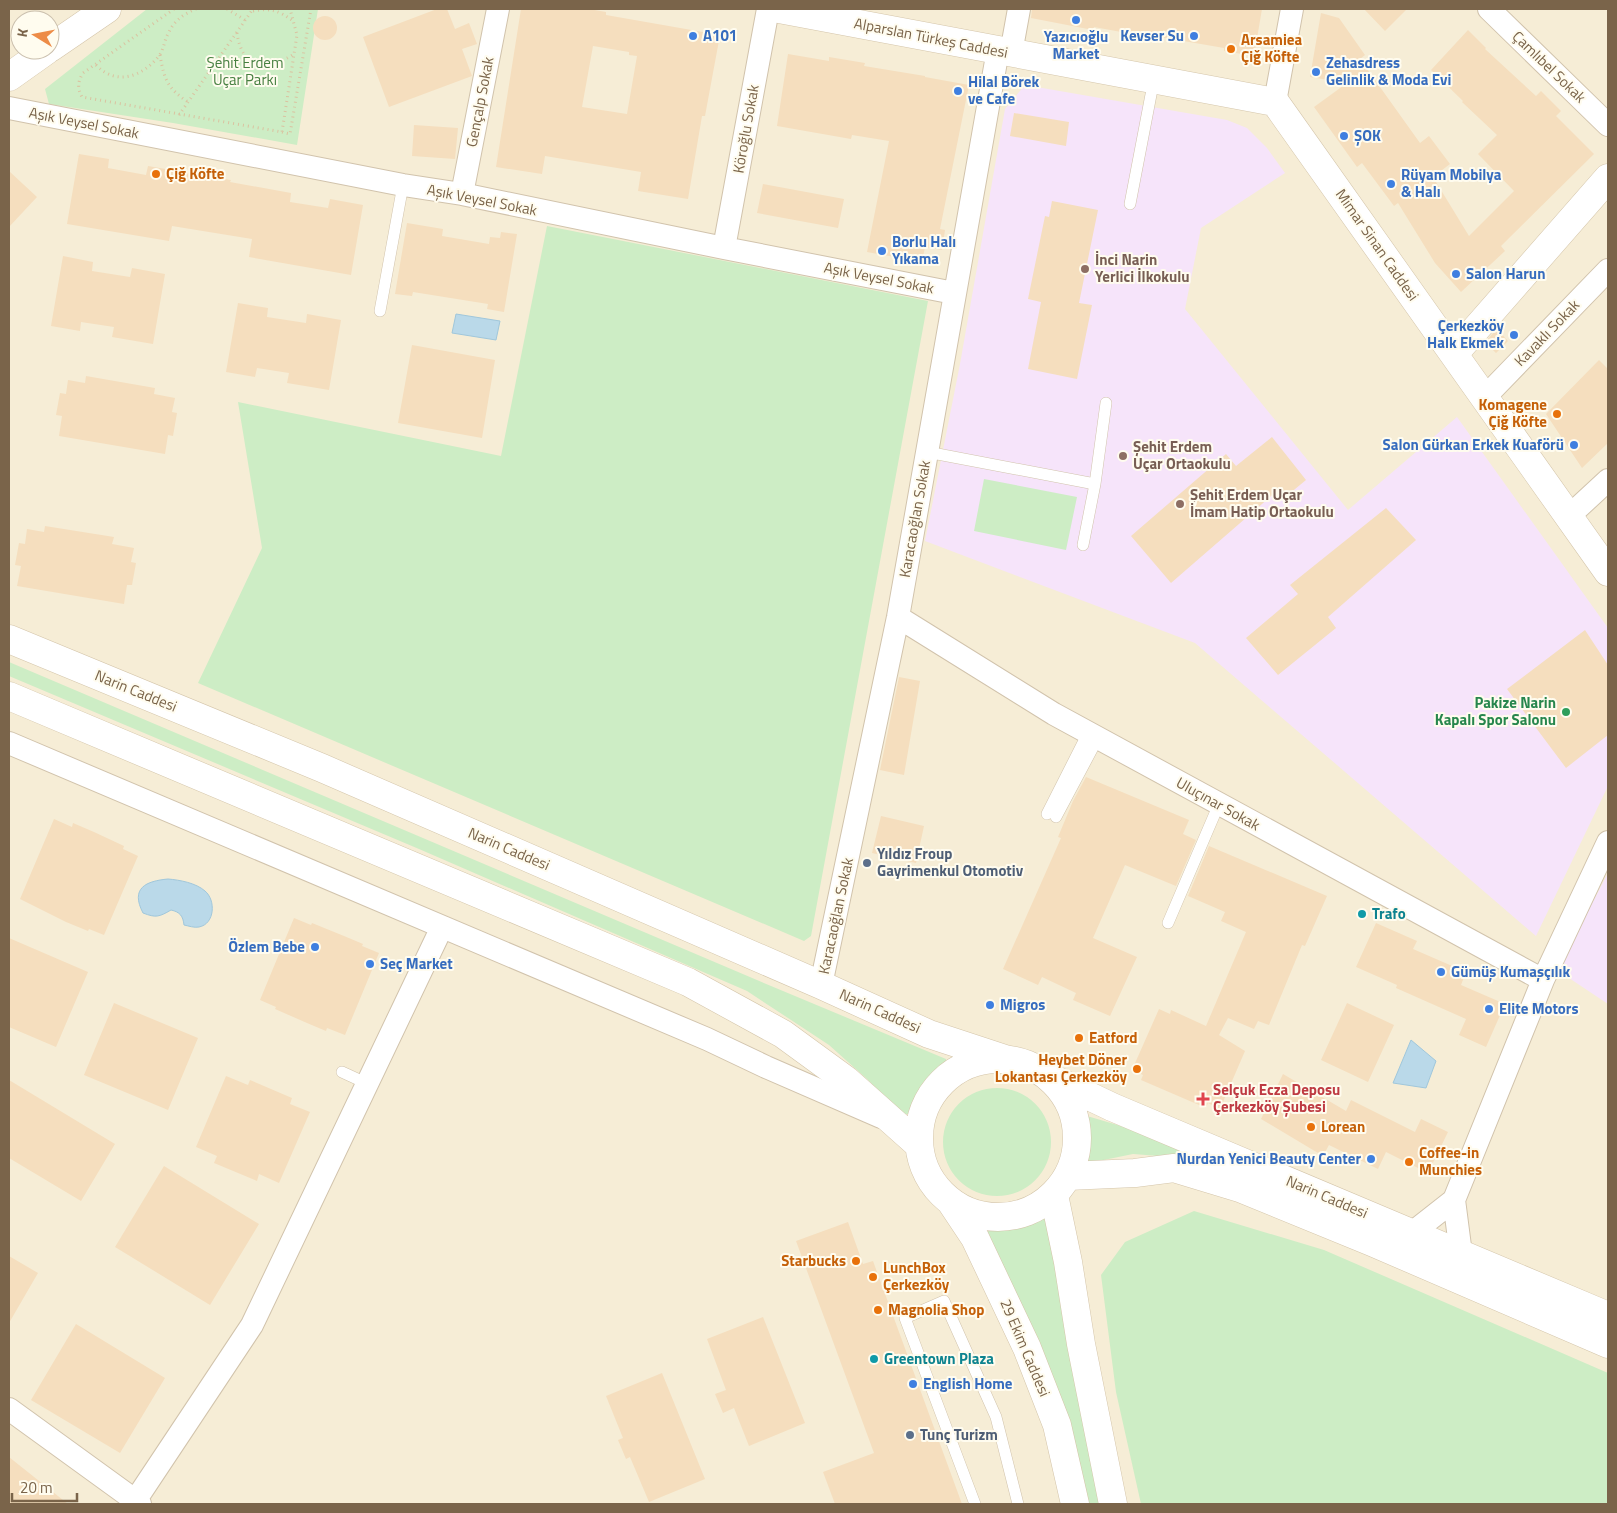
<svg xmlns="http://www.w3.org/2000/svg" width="1617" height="1513" font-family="'Titillium Web',sans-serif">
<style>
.residential{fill:#f6edd6;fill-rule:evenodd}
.education{fill:#f6e4fa}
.green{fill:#cdedc5}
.water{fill:#bad9e9;stroke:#a0c7db}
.building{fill:#f5debe;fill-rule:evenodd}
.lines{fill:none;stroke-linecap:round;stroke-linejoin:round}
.lane-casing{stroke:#d1c3ac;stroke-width:12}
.street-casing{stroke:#d1c3ac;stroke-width:24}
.secondary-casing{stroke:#d4c5aa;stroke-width:29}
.path{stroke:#dac2a0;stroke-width:3;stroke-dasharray:1 4;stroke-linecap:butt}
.lane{stroke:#fff;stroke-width:11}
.street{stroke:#fff;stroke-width:22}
.secondary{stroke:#fff;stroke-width:28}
.shop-dot{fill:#3f7fe0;stroke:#fffcef;stroke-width:2}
.food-dot{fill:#e8710a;stroke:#fffcef;stroke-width:2}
.education-dot{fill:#8d6e63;stroke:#fffcef;stroke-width:2}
.leisure-dot{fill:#2e9e5b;stroke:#fffcef;stroke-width:2}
.service-dot{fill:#5c6f8a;stroke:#fffcef;stroke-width:2}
.culture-dot{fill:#0f9aa8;stroke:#fffcef;stroke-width:2}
.health-dot{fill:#e0444e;stroke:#fffcef;stroke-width:2}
.labels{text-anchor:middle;stroke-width:4;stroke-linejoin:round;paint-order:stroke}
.shop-label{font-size:15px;font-weight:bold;fill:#366cbe;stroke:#fffcef;text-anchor:start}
.street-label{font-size:15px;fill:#7a644a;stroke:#fffcef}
.food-label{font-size:15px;font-weight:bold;fill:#c56008;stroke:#fffcef;text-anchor:start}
.park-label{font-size:15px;fill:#478041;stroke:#fffcef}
.education-label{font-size:15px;font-weight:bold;fill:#785e54;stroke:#fffcef;text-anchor:start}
.leisure-label{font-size:15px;font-weight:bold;fill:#27864d;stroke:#fffcef;text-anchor:end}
.service-label{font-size:15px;font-weight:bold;fill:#4e5e75;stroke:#fffcef;text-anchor:start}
.culture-label{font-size:15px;font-weight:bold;fill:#0d838f;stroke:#fffcef;text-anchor:start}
.health-label{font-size:15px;font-weight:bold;fill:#be3a42;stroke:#fffcef;text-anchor:start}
</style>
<rect width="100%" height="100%" fill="#fdf9e8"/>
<path class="residential" d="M 9,9 L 1608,9 L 1608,1504 L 9,1504 ZM 20,20 L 50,20 L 50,50 L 20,50 Z"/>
<path class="education" d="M 1025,85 L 1227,120 L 1247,128 L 1267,148 L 1285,173 L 1201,228 L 1185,309 L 1348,510 L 1457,417 L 1608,628 L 1608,786 L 1536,936 L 1195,643 L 925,541 L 960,364 L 1005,109 Z
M 1608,873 L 1608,1004 L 1557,970 Z"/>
<path class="green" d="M 147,9 L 318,9 L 297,145 L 173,123 L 49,104 L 45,89 Z
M 547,226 L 928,301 L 811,936 L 804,941 L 198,683 L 262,548 L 238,402 L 501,456 Z
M 984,479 L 1077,497 L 1066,550 L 974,531 Z
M 9,662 L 771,986 L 946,1059 L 946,1067 L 942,1073 L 929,1083 L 911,1111 L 908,1114 L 901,1114 L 867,1079 L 829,1045 L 747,991 L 419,849 L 9,676 Z
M943 1142a54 54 0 1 1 108 0a54 54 0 1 1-108 0Z
M 1087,1116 L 1165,1139 L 1394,1234 L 1172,1157 L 1133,1154 L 1089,1163 L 1084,1117 Z
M 1049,1207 L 1108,1504 L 1081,1504 L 975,1221 L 1014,1223 Z
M 1194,1211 L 1324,1250 L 1608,1373 L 1608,1504 L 1141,1504 L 1116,1392 L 1101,1275 L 1125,1242 Z"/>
<path class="water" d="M 456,314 L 500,321 L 496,340 L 452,333 Z
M 168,879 C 180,880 196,883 205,891 C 216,900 215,924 199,927 C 194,928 189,926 184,925 C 183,916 180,912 171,910 C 159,917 156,918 143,913 C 130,888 146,881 168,879 Z
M 1411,1040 L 1436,1061 L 1426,1088 L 1393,1083 Z"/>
<path class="building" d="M 437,9 L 447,9 L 455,29 L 469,23 L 477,44 L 462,49 L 472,76 L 389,107 L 363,37 Z
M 521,9 L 589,9 L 606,12 L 606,15 L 720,35 L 705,116 L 702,116 L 688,199 L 638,191 L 641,172 L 545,156 L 542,174 L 496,167 ZM 593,46 L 629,52 L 629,55 L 637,56 L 627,114 L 582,107 Z
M 1032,9 L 1262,9 L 1254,56 L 1224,51 L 1224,48 L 1143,34 L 1143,36 L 1094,27 L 1093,30 L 1031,18 Z
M 1364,9 L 1407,9 L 1385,31 Z
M 1321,13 L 1339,18 L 1365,55 L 1360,59 L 1420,143 L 1429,136 L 1450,164 L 1433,177 L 1469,236 L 1514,191 L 1478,154 L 1497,135 L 1462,102 L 1463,101 L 1431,70 L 1468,30 L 1486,48 L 1485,49 L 1536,96 L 1541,91 L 1561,111 L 1556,116 L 1594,154 L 1501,246 L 1505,251 L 1461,292 L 1435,263 L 1398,203 L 1394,206 L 1362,163 L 1357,167 L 1314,107 L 1347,83 L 1310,77 Z
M313 28a12 12 0 1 1 24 0a12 12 0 1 1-24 0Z
M 788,54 L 829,61 L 829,57 L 865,63 L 864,66 L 925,76 L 925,77 L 969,85 L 940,229 L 945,230 L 942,250 L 925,247 L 922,262 L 867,252 L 889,141 L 852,135 L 851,139 L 777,126 Z
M 1014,113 L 1069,122 L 1066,146 L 1010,136 Z
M 414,125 L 458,128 L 455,159 L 412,156 Z
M 79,154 L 109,159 L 108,168 L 146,175 L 148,166 L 231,180 L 230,182 L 291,193 L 290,202 L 328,208 L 330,199 L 363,205 L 351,275 L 249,257 L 252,239 L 172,226 L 169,241 L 67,224 Z
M 9,171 L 37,197 L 9,227 Z
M 763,184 L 844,199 L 838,228 L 757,213 Z
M 1052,201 L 1098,210 L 1079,303 L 1092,305 L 1077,379 L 1028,369 L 1041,302 L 1028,299 L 1045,216 L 1049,217 Z
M 407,223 L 443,229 L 442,236 L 489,244 L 490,237 L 500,238 L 501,232 L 517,234 L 504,312 L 487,309 L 488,304 L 413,292 L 412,296 L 395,294 Z
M 63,256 L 93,262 L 92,271 L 130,277 L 132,268 L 165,274 L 153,344 L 112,337 L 114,327 L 81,322 L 80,331 L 51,326 Z
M 238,303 L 268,308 L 267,317 L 306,323 L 307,314 L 341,320 L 329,390 L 287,383 L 289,373 L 257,368 L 255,377 L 226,372 Z
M 1497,329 L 1508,341 L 1496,353 L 1485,342 Z
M 412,345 L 495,360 L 482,438 L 398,423 Z
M 1599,360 L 1608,369 L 1608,443 L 1582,468 L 1546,414 Z
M 86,376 L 155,388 L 154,394 L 175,398 L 172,412 L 177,413 L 173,436 L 168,435 L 165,454 L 59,436 L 62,416 L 56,415 L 60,393 L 66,394 L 68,380 L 85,383 Z
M 1272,437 L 1306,480 L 1283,499 L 1277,491 L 1171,583 L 1131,536 L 1226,454 L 1236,466 Z
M 1386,508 L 1416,540 L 1328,617 L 1336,628 L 1278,675 L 1246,638 L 1298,594 L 1290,585 Z
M 45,526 L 114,537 L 112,544 L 134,548 L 131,562 L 136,563 L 132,585 L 127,585 L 124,604 L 17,586 L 21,566 L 15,565 L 19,543 L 25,544 L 27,529 L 44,532 Z
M 1585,630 L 1608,665 L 1608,735 L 1566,768 L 1507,689 Z
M 899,677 L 920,681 L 904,775 L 880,770 Z
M 1086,777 L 1189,820 L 1183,834 L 1196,840 L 1176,886 L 1125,865 L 1093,938 L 1137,957 L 1110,1016 L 1073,1000 L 1076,993 L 1042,977 L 1038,985 L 1003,969 L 1061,838 L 1058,837 L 1073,801 Z
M 881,816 L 924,826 L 916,863 L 872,853 Z
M 54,819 L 72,827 L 73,823 L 94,832 L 124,846 L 123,849 L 138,856 L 104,935 L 89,929 L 88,931 L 66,922 L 20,899 Z
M 1209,846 L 1327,896 L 1305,946 L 1302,945 L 1269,1025 L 1258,1021 L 1254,1029 L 1228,1018 L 1219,1035 L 1245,1051 L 1220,1109 L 1208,1103 L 1206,1108 L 1141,1080 L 1143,1075 L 1132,1070 L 1159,1009 L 1170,1014 L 1171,1010 L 1206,1026 L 1246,932 L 1221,921 L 1225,912 L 1188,896 Z
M 294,918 L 311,925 L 312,923 L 344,936 L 363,944 L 362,946 L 379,953 L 345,1035 L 327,1028 L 326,1031 L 307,1023 L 275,1009 L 276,1007 L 260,1000 Z
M 1376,923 L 1417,941 L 1413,949 L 1466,972 L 1461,985 L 1505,1004 L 1486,1047 L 1459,1035 L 1466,1019 L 1396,988 L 1397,985 L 1356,967 Z
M 9,938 L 88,972 L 56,1047 L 9,1027 Z
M 114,1003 L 198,1038 L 168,1110 L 84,1075 Z
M 1347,1003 L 1394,1025 L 1368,1082 L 1321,1060 Z
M 1283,1074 L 1346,1111 L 1351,1100 L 1415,1132 L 1421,1119 L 1448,1132 L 1428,1173 L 1386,1152 L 1378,1169 L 1329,1145 L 1323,1156 L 1261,1119 Z
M 226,1076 L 248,1085 L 250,1080 L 292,1098 L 290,1104 L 310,1112 L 279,1183 L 259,1174 L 257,1181 L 214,1163 L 217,1156 L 196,1147 Z
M 9,1080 L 115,1144 L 81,1201 L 9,1158 Z
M 164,1166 L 259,1224 L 210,1305 L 115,1247 Z
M 848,1222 L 863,1264 L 873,1261 L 962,1504 L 835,1504 L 823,1472 L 874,1453 L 796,1241 Z
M 9,1256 L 38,1273 L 9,1323 Z
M 763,1317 L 805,1423 L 749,1446 L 734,1408 L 723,1413 L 715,1394 L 726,1390 L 707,1339 Z
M 76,1324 L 165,1378 L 120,1453 L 31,1400 Z
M 662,1373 L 705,1479 L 649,1502 L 630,1457 L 626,1459 L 618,1440 L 623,1438 L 606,1396 Z
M 9,1457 L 68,1504 L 9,1504 Z"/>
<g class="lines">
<defs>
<path id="lane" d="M 1130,204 L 1154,79
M 380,311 L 403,185
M 927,452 L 1095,484
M 1083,545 L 1095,484 L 1106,403
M 1047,814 L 1088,733
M 1056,817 L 1098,738
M 1168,923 L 1219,804
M 342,1072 L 368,1084
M 975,1504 L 905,1318 L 944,1301 L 996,1417 L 1018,1504"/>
<path id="street" d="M 1489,9 L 1608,125
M 1011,53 L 1019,9
M 1275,102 L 1292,9
M 9,108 L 403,185 L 462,194 L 724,248 L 954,293
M 462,194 L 498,9
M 724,248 L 768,9
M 1485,397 L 1608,270
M 1568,517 L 1608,480
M 898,617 L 1054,714 L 1543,980
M 9,743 L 707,1039 L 766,1067 L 881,1117
M 821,985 L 898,617 L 998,50
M 1454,1200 L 1461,1254
M 1412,1233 L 1454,1200 L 1543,980 L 1608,842
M 9,1409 L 140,1504
M 133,1504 L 252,1325 L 442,927"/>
<path id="secondary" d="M 779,9 L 1275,102 L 1608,572
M 50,48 L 107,9
M 9,77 L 47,50
M 1454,354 L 1608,178
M 9,639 L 322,768 L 821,985 L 929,1034 L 1008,1060
M 9,696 L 688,982 L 783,1034 L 846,1080 L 919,1145
M919 1138a79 79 0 1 1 158 0a79 79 0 1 1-158 0Z
M 1047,1076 L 1112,1107 L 1608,1316
M 1068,1176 L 1135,1173 L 1174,1168 L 1240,1188 L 1372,1242 L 1608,1344
M 1054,1195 L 1068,1262 L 1081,1344 L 1113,1504
M 951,1202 L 975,1238 L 1027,1348 L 1057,1425 L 1075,1504"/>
</defs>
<use href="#lane" class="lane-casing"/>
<use href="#street" class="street-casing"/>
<use href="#secondary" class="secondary-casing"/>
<path class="path" d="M 174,9 L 83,73 C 78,81 77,88 82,97 L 282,132 L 297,35 L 290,9
M 227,9 L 245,20
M 253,11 C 271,8 278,10 293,21
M 237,33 C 242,69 266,72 294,54
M 160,55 C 164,79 167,88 188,102
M 96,65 C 116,86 142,77 159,56 C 164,49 164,41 168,34 C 173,22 183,14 196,9
M 179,115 L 253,9
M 282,132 L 290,134 L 311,9"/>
<use href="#lane" class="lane"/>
<use href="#street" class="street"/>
<use href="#secondary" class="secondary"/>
</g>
<g class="shop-dot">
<circle cx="1076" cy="20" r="5"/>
<circle cx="693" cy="36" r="5"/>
<circle cx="1194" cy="36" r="5"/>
<circle cx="1316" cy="72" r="5"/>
<circle cx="958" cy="91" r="5"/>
<circle cx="1344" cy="136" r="5"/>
<circle cx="1391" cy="184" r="5"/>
<circle cx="882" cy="251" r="5"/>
<circle cx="1456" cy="274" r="5"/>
<circle cx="1514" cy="335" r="5"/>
<circle cx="1574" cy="445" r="5"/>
<circle cx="315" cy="947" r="5"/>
<circle cx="370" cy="964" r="5"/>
<circle cx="1441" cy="972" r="5"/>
<circle cx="990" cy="1005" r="5"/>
<circle cx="1489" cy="1009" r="5"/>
<circle cx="1371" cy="1159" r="5"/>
<circle cx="913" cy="1384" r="5"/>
</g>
<g class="food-dot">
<circle cx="1231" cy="49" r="5"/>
<circle cx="156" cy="174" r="5"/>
<circle cx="1557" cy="414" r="5"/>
<circle cx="1079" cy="1038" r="5"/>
<circle cx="1137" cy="1069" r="5"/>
<circle cx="1311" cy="1127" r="5"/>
<circle cx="1409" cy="1162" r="5"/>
<circle cx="856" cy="1261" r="5"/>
<circle cx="873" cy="1277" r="5"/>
<circle cx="878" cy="1310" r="5"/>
</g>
<g class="education-dot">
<circle cx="1085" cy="269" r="5"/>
<circle cx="1123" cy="456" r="5"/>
<circle cx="1180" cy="504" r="5"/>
</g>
<circle class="leisure-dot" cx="1566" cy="712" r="5"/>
<g class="service-dot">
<circle cx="867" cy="863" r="5"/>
<circle cx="910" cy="1435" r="5"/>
</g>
<g class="culture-dot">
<circle cx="1362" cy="914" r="5"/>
<circle cx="874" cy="1359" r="5"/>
</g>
<path class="health-dot" d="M1200.5 1091.5h5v5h5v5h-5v5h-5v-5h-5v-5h5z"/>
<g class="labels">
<g class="shop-label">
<text x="703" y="41">A101</text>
<text x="1184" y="41" text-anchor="end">Kevser Su</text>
<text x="1076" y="42" text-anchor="middle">Yazıcıoğlu<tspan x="1076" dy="17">Market</tspan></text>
<text x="1326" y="68">Zehasdress<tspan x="1326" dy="17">Gelinlik &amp; Moda Evi</tspan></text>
<text x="968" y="87">Hilal Börek<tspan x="968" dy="17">ve Cafe</tspan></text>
<text x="1354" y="141">ŞOK</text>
<text x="1401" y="180">Rüyam Mobilya<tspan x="1401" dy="17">&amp; Halı</tspan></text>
<text x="892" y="247">Borlu Halı<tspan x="892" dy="17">Yıkama</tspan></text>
<text x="1466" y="279">Salon Harun</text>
<text x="1504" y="331" text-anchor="end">Çerkezköy<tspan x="1504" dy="17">Halk Ekmek</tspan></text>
<text x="1564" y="450" text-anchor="end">Salon Gürkan Erkek Kuaförü</text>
<text x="305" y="952" text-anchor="end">Özlem Bebe</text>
<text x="380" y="969">Seç Market</text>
<text x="1451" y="977">Gümüş Kumaşçılık</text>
<text x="1000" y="1010">Migros</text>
<text x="1499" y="1014">Elite Motors</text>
<text x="1361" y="1164" text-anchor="end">Nurdan Yenici Beauty Center</text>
<text x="923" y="1389">English Home</text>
</g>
<g class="street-label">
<text transform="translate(931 38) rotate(11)" y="5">Alparslan Türkeş Caddesi</text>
<text transform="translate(1549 67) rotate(44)" y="5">Çamlıbel Sokak</text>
<text transform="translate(480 102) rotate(-79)" y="5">Gençalp Sokak</text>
<text transform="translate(84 123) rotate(11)" y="5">Aşık Veysel Sokak</text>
<text transform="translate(746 129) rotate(-80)" y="5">Köroğlu Sokak</text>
<text transform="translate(482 200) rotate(11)" y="5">Aşık Veysel Sokak</text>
<text transform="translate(1377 245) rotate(55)" y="5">Mimar Sinan Caddesi</text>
<text transform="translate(879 278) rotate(11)" y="5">Aşık Veysel Sokak</text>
<text transform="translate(1547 333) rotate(-46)" y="5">Kavaklı Sokak</text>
<text transform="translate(915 519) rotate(-80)" y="5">Karacaoğlan Sokak</text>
<text transform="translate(136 691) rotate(22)" y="5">Narin Caddesi</text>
<text transform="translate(1218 804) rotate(29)" y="5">Uluçınar Sokak</text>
<text transform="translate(509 849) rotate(23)" y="5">Narin Caddesi</text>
<text transform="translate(836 916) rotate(-78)" y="5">Karacaoğlan Sokak</text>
<text transform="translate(880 1011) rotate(24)" y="5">Narin Caddesi</text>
<text transform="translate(1327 1197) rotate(23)" y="5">Narin Caddesi</text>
<text transform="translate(1025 1348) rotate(67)" y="5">29 Ekim Caddesi</text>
</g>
<g class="food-label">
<text x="1241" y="45">Arsamiea<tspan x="1241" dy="17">Çiğ Köfte</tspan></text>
<text x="166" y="179">Çiğ Köfte</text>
<text x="1547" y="410" text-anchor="end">Komagene<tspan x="1547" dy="17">Çiğ Köfte</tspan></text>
<text x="1089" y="1043">Eatford</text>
<text x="1127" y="1065" text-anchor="end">Heybet Döner<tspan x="1127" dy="17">Lokantası Çerkezköy</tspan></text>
<text x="1321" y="1132">Lorean</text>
<text x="1419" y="1158">Coffee-in<tspan x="1419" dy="17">Munchies</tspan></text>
<text x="846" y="1266" text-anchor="end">Starbucks</text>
<text x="883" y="1273">LunchBox<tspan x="883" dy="17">Çerkezköy</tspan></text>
<text x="888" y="1315">Magnolia Shop</text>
</g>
<g class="park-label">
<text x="245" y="68">Şehit Erdem<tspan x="245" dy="17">Uçar Parkı</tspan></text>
</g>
<g class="education-label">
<text x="1095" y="265">İnci Narin<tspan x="1095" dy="17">Yerlici İlkokulu</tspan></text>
<text x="1133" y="452">Şehit Erdem<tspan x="1133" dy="17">Uçar Ortaokulu</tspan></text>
<text x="1190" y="500">Şehit Erdem Uçar<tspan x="1190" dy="17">İmam Hatip Ortaokulu</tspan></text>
</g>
<g class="leisure-label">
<text x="1556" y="708">Pakize Narin<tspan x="1556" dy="17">Kapalı Spor Salonu</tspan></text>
</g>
<g class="service-label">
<text x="877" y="859">Yıldız Froup<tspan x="877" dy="17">Gayrimenkul Otomotiv</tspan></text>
<text x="920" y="1440">Tunç Turizm</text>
</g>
<g class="culture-label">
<text x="1372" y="919">Trafo</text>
<text x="884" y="1364">Greentown Plaza</text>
</g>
<g class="health-label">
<text x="1213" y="1095">Selçuk Ecza Deposu<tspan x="1213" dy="17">Çerkezköy Şubesi</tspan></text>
</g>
</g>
<rect width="1617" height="1513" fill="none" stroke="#7a644a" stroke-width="20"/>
<g transform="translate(35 35) rotate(280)"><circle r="24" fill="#fffcef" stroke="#cabfad"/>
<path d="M0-4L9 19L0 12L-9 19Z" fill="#ed8c47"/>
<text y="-8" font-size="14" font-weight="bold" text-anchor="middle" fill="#7a644a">K</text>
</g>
<path d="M12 1493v8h65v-8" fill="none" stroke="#7a644a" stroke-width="2.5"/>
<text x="20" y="1493" font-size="15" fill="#7a644a" stroke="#fffcef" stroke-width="4" paint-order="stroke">20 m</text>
</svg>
